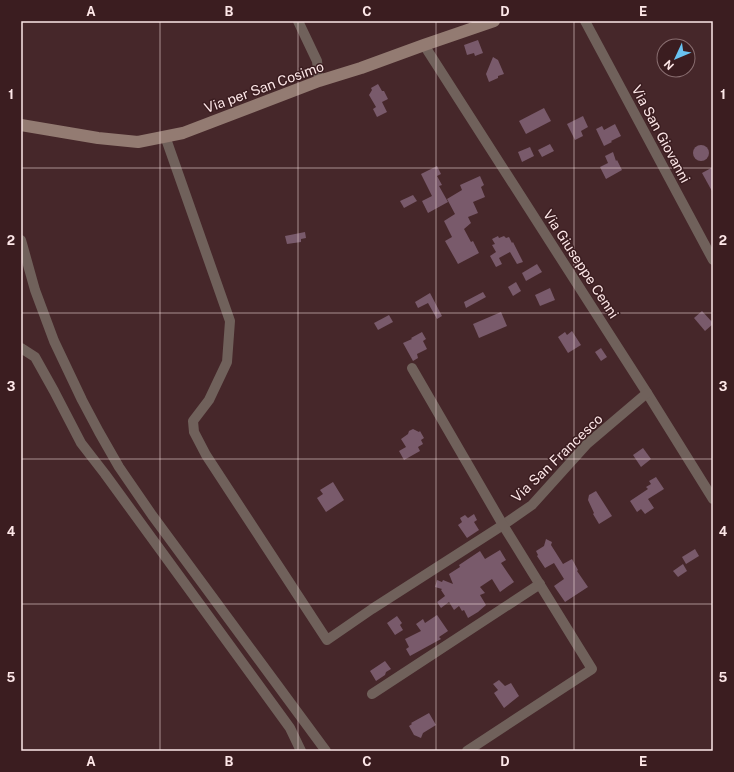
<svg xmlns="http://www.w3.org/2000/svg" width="734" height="772" viewBox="0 0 734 772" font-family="'Public Sans',sans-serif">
<rect width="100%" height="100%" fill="#46272a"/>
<!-- building -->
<g fill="#795a6b">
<path d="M 478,40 L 483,53 L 475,56 L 474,53 L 467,55 L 464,45 Z"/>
<path d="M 493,57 L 498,60 L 504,74 L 498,76 L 498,78 L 489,82 L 486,74 Z"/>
<path d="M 378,84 L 382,91 L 384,91 L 388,99 L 382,102 L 387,112 L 377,117 L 373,109 L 376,107 L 369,95 L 372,90 L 371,88 Z"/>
<path d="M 544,108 L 551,121 L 526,134 L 519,121 Z"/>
<path d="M 583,116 L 588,127 L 581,131 L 583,136 L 575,140 L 567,124 Z"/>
<path d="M 615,124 L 621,136 L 611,141 L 612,142 L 604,146 L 596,129 L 602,126 L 604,130 Z"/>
<path d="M 550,144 L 554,151 L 542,157 L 538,150 Z"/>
<circle cx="701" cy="153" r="8"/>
<path d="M 530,147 L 534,156 L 522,162 L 518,152 Z"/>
<path d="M 613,152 L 616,161 L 617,160 L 622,170 L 606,179 L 600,167 L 608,163 L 605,156 Z"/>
<path d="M 437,166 L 441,174 L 437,176 L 442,185 L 439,186 L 448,202 L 428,213 L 422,201 L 432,196 L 421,174 Z"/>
<path d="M 713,167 L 713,193 L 702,173 Z"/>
<path d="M 480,176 L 484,185 L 481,187 L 485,197 L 473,202 L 478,213 L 468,217 L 471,223 L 464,229 L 471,242 L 473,241 L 479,253 L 458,264 L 445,241 L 452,237 L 444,221 L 455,214 L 447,199 L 462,190 L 460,185 Z"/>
<path d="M 413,195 L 417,201 L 404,208 L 400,201 Z"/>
<path d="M 305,232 L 306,238 L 301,239 L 301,242 L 287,244 L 285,236 Z"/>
<path d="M 498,236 L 499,238 L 504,236 L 506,238 L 509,237 L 512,243 L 513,242 L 523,262 L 517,264 L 510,252 L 499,258 L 502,264 L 496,267 L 490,256 L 496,252 L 492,245 L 495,244 L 492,239 Z"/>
<path d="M 537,264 L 542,272 L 526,281 L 522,273 Z"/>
<path d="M 516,282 L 521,291 L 513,296 L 508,287 Z"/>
<path d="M 550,288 L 555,300 L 540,306 L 535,295 Z"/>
<path d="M 483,292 L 486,297 L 466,308 L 464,302 Z"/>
<path d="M 430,293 L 442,316 L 437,319 L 428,303 L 418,308 L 415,302 Z"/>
<path d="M 702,311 L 713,323 L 713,324 L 705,331 L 694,318 Z"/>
<path d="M 501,312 L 507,326 L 479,338 L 473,324 Z"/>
<path d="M 389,315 L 393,322 L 378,330 L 374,323 Z"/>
<path d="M 572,331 L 581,345 L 568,353 L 558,337 L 565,332 L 567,335 Z"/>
<path d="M 422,332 L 426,339 L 423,341 L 427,349 L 417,354 L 418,358 L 413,361 L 403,343 L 412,339 L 411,338 Z"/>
<path d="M 601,348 L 607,357 L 601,361 L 595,352 Z"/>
<path d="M 413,429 L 419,432 L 420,431 L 424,438 L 421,440 L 423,444 L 418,447 L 420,451 L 404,460 L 399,451 L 406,447 L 401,439 L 408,434 L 409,431 Z"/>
<path d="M 643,448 L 651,459 L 641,467 L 633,455 Z"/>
<path d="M 656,477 L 664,489 L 648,499 L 654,508 L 645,514 L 641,509 L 637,512 L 630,501 L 648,489 L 646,487 L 651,484 L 649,481 Z"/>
<path d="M 333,482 L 344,500 L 326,512 L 317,498 L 323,494 L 320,490 Z"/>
<path d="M 596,491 L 612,516 L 599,524 L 593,514 L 594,513 L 588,500 L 589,495 Z"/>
<path d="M 474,514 L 477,520 L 474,522 L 479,530 L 467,538 L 458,525 L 462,522 L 460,518 L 465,515 L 468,518 Z"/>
<path d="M 546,539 L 552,542 L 551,545 L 563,564 L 572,559 L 578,570 L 577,571 L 588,587 L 565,602 L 554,586 L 564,579 L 554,563 L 545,568 L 537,556 L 538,555 L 536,551 L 544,546 Z"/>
<path d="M 695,549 L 699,556 L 686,564 L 682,557 Z"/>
<path d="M 500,550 L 506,560 L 501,563 L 514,582 L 500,592 L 492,579 L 480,587 L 485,593 L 480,595 L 486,605 L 478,612 L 468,618 L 464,610 L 462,611 L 459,606 L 454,610 L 449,602 L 441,608 L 437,602 L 445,596 L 441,590 L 442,589 L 435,587 L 437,580 L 442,582 L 443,580 L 453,584 L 449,574 L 460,567 L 459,565 L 480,551 L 485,559 Z"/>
<path d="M 683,564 L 687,571 L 678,577 L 673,571 Z"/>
<path d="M 437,615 L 448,631 L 439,637 L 441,639 L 410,656 L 406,649 L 409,647 L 405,639 L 421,631 L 416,624 L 423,619 L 425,623 Z"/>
<path d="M 397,616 L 402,623 L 400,625 L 403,630 L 395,635 L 387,623 Z"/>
<path d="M 385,661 L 391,669 L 386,672 L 385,675 L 376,681 L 370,671 Z"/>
<path d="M 499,680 L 505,686 L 511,683 L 519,696 L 504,708 L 494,693 L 498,690 L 493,684 Z"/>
<path d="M 429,713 L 436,725 L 423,733 L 421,738 L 414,735 L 409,726 L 412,724 L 411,723 Z"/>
</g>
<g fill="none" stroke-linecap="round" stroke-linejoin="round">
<!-- street -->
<g stroke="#70615b" stroke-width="10">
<path d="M 298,21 L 317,61 L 319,81"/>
<path d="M 585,21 L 713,260"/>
<path d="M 424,45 L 647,393 L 713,499"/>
<path d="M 165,136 L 230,321 L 227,362 L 209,400 L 193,421 L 194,432 L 206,455 L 327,640 L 372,609 L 503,525 L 532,505 L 587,444 L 647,393"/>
<path d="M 21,240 L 35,290 L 54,341 L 82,400 L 99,432 L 119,467 L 152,515 L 326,751"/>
<path d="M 21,348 L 35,357 L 54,391 L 81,443 L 105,474 L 290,728 L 301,751"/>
<path d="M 412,368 L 503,525 L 592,669 L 467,751"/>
<path d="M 372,694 L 540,584"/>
</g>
<!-- secondary -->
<path stroke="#937b72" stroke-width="12" d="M 21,125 L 98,138 L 138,142 L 183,133 L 319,81 L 361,68 L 424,45 L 494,21"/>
</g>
<!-- grid -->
<path fill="none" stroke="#fde7e8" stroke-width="1" stroke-opacity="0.55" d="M 160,21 L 160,751M 298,21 L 298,751M 436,21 L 436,751M 574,21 L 574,751M 21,168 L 713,168M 21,313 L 713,313M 21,459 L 713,459M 21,604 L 713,604"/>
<g text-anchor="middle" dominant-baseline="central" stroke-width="3" stroke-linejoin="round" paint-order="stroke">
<!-- street labels -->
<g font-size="14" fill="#fde7e8" stroke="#3b1d20">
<text transform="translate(264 87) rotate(-20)">Via per San Cosimo</text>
<text transform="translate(661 134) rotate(62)">Via San Giovanni</text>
<text transform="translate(581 264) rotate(57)">Via Giuseppe Cenni</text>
<text transform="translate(557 458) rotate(-44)">Via San Francesco</text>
</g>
</g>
<!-- border -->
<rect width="734" height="772" fill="none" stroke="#3b1d20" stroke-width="44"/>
<!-- north arrow -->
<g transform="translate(676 58) rotate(226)"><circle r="19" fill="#3b1d20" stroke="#896e70"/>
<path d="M0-3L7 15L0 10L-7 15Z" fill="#69c3f1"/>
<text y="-6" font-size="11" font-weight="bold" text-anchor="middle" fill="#fde7e8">N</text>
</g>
<rect x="22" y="22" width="690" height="728" fill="none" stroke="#fde7e8" stroke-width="1.5"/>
<g font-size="13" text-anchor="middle" font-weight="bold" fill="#fde7e8">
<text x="91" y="16">A</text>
<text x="229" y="16">B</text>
<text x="367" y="16">C</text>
<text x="505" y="16">D</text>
<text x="643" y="16">E</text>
<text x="11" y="99">1</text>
<text x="723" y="99">1</text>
<text x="11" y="245">2</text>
<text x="723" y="245">2</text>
<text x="11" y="391">3</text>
<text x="723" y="391">3</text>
<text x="11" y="536">4</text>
<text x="723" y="536">4</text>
<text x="11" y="682">5</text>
<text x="723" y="682">5</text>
<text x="91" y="766">A</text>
<text x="229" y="766">B</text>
<text x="367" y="766">C</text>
<text x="505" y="766">D</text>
<text x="643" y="766">E</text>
</g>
</svg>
